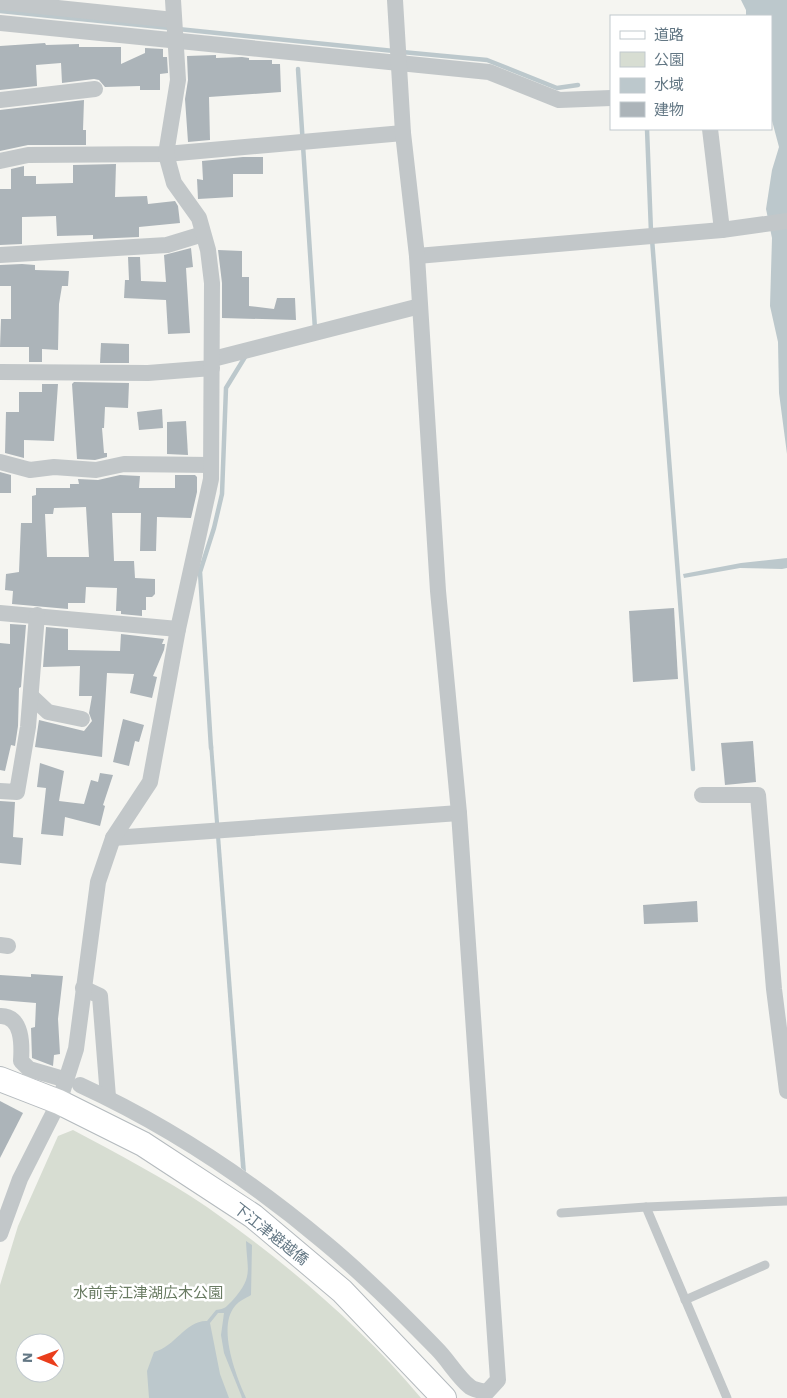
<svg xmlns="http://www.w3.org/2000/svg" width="787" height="1398" viewBox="0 0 787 1398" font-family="'Work Sans','Noto Sans JP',sans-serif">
<rect width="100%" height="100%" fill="#f5f5f1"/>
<!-- green -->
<path fill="#d7ddd2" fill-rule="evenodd" d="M 73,1130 C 118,1154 164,1178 207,1207 C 285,1262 360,1325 421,1398 L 0,1398 L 0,1285 L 18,1226 L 58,1136 ZM 25,1343 L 55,1343 L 55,1373 L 25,1373 Z"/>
<!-- water -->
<g fill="#bcc8cc">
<path d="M 741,0 L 787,0 L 787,454 L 779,393 L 778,342 L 770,306 L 772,238 L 766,209 L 772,170 L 779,147 L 771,117 L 771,16 L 746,16 L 746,10 Z"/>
<path d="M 787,558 L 787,568 L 782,569 L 740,568 L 684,578 L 683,574 L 741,563 Z"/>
<path d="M 209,744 L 213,744 L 246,1172 L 241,1168 Z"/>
<path d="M 246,1241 L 252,1245 L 251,1295 C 246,1298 239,1301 235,1306 C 217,1327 236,1376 246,1398 L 242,1398 L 241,1395 L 224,1353 L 221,1335 L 224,1313 L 218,1313 L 210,1323 L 220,1374 L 229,1398 L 149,1398 L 147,1371 L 154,1352 C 175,1347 186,1320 207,1321 L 216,1310 C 225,1309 226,1307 232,1301 C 254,1277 247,1270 246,1241 Z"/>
</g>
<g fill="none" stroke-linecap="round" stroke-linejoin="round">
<!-- stream -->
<g stroke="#bcc8cc" stroke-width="4.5">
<path d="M 0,11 L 170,28"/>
<path d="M 178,29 L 394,51"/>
<path d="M 402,52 L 487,60 L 557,88 L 578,85"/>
<path d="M 298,69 L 315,329"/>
<path d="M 647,129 L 651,232"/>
<path d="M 652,239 L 693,769"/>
<path d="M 211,748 L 200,572 L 214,528 L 222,494 L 226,388 L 245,357"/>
</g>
</g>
<!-- building -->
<g fill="#acb4b9" fill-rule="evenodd">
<path d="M 45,43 L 46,45 L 79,44 L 79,47 L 121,47 L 121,64 L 145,53 L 145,48 L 163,49 L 163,57 L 167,57 L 168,73 L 160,74 L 160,90 L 140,90 L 140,86 L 105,87 L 99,80 L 94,79 L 62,83 L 61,63 L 36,65 L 37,86 L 0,90 L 0,46 Z"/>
<path d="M 216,55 L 216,58 L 242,57 L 249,58 L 249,60 L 272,60 L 272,64 L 280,64 L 281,92 L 209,97 L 210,140 L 188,142 L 185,99 L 188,80 L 187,56 Z"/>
<path d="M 84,100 L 83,130 L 86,130 L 86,145 L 28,145 L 0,151 L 0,110 Z"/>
<path d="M 243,157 L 263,157 L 263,174 L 233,174 L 233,197 L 198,199 L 197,179 L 203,180 L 202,161 Z"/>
<path d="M 116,164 L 115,197 L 147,196 L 148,204 L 175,201 L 178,206 L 180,223 L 139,227 L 139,237 L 93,239 L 93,235 L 57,236 L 56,216 L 22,217 L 22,244 L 0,245 L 0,189 L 11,189 L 11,169 L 24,166 L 24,176 L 36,176 L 36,184 L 73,183 L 73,165 Z"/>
<path d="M 191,248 L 193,267 L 186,268 L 190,333 L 168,334 L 166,300 L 124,298 L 125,280 L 129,280 L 128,257 L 140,257 L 141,281 L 166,282 L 164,255 Z"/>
<path d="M 218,250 L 242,251 L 242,277 L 249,277 L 249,306 L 274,309 L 277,298 L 295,298 L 296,320 L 222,318 L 222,283 Z"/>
<path d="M 22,264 L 35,265 L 35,270 L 69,271 L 68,286 L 62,286 L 59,304 L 58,350 L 42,349 L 42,362 L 29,362 L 29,347 L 0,347 L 1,319 L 11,319 L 11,286 L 0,286 L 0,265 Z"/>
<path d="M 101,343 L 129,344 L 129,363 L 100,363 Z"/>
<path d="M 74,382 L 129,383 L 128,408 L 105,407 L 104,428 L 102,428 L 104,453 L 107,453 L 107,457 L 95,460 L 77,459 L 72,384 Z"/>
<path d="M 42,384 L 58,384 L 54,441 L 24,440 L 24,458 L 5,453 L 6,412 L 19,412 L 19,392 L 42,392 Z"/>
<path d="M 162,409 L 163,428 L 139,430 L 137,412 Z"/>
<path d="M 186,421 L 188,455 L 167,454 L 167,422 Z"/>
<path d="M 0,472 L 11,475 L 11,493 L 0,493 Z"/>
<path d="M 120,475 L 140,476 L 139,488 L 175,488 L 175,475 L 195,475 L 197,477 L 197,492 L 191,518 L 157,517 L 156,551 L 140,551 L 141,513 L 112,513 L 114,561 L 134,561 L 135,578 L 155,579 L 155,594 L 152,597 L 146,597 L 146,610 L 142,610 L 142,616 L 121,614 L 121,611 L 116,611 L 117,588 L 86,587 L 85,603 L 68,603 L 68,609 L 12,604 L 13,591 L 5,590 L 6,574 L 19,572 L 21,523 L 32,523 L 32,496 L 36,495 L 36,488 L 70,488 L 70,484 L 79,484 L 78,479 L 98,480 ZM 86,507 L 89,557 L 47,557 L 45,514 L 53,514 L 54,508 Z"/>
<path d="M 674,608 L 678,679 L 633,682 L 629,611 Z"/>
<path d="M 10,624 L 26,625 L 21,687 L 19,688 L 18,726 L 15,746 L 11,745 L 5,771 L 0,770 L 0,643 L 10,644 Z"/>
<path d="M 46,627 L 68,629 L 68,650 L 120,651 L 121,634 L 164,639 L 162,644 L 165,644 L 164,650 L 153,676 L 157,677 L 152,698 L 130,693 L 134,674 L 107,673 L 102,757 L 35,747 L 39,720 L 84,731 L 92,721 L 89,713 L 92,696 L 79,696 L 80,666 L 43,667 Z"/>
<path d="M 123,719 L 144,725 L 139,742 L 135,741 L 129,766 L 113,762 Z"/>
<path d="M 753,741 L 756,782 L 725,785 L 721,743 Z"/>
<path d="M 40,763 L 64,771 L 59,801 L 84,804 L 91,780 L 98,782 L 100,773 L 113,775 L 103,805 L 105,806 L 100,826 L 65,817 L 63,836 L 41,834 L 46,788 L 37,787 Z"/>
<path d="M 0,801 L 15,802 L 13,837 L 23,838 L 21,865 L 0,863 Z"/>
<path d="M 697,901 L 698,922 L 644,924 L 643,905 Z"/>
<path d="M 31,974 L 63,976 L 58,1019 L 60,1054 L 54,1055 L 53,1066 L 32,1058 L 31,1028 L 35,1027 L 36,1003 L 0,1000 L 0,975 L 31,977 Z"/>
<path d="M 0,1101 L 23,1113 L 0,1158 Z"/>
</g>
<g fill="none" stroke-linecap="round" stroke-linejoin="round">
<!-- secondary casing -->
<g stroke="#b4babe" stroke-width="26">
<path id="secondary" d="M 0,1079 L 59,1102 L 143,1144 L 253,1216 L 342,1291 L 444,1398"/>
</g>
<!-- lane -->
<g stroke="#c2c7c9" stroke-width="9">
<path d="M 646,1207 L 787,1201"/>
<path d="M 561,1213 L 646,1207 L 727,1398"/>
<path d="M 685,1300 L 765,1265"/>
</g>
<!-- street -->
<g stroke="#c2c7c9" stroke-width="16">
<path d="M 0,2 L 174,20"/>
<path d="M 0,23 L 489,72 L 559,100 L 611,98"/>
<path d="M 0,100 L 95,89"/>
<path d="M 710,129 L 722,230"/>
<path d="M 0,161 L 28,155 L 166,154 L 403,133"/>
<path d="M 0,255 L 167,245 L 203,234"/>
<path d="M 417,256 L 722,230 L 787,221"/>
<path d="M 213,359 L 420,306"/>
<path d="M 0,372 L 148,373 L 212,368"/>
<path d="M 0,462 L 30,470 L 54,467 L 96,470 L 124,464 L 211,465"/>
<path d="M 0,613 L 178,629"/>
<path d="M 31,696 L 48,712 L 82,719"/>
<path d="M 0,791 L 17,792 L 28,727 L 37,615"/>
<path d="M 702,795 L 758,795 L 774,989 L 787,1091"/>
<path d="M 113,838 L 459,813"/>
<path d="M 0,945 L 8,946"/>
<path d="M 83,988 L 100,996 L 108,1097"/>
<path d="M 0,1016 C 23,1015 22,1046 21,1061 L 29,1069 L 60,1078"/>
<path d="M 80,1085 C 169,1126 249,1179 324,1242 C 364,1275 401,1312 437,1349 C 448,1360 457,1376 469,1386 C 473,1390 481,1391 487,1392 L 498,1380 L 459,813 L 438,591 L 417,256 L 403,133 L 395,0"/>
<path d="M 0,1234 L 20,1179 L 59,1102 L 76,1049 L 98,882 L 113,838 L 150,782 L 178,629 L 211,479 L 212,283 L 208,250 L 199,218 L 174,183 L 166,154 L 178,80 L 173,0"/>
</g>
<!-- secondary -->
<use href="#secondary" stroke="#fff" stroke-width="24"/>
</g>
<g text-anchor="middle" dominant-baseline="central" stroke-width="5" stroke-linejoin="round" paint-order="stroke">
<!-- street labels -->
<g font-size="15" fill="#637784" stroke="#fff">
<text transform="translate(271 1234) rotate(38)">下江津避越僑</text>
</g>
<!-- park labels -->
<g font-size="15" fill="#697b62" stroke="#fff">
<text x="148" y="1293">水前寺江津湖広木公園</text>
</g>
</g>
<!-- legend -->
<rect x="610" y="15" width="162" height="115" fill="#ffffff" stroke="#c1c9ce"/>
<rect x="620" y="31" width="25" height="8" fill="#ffffff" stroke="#c1c9ce"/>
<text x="654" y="40" font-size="15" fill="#637784">道路</text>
<rect x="620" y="52" width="25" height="15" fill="#d7ddd2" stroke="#c1c9ce"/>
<text x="654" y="65" font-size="15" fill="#637784">公園</text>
<rect x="620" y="78" width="25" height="15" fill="#bcc8cc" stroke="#c1c9ce"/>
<text x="654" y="90" font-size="15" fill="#637784">水域</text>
<rect x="620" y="102" width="25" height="15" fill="#acb4b9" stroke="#c1c9ce"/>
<text x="654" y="115" font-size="15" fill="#637784">建物</text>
<!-- north arrow -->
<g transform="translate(40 1358) rotate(271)"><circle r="24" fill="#ffffff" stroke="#c1c9ce"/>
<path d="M0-4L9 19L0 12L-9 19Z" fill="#ea3e1c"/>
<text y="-8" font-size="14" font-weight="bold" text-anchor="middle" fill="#637784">N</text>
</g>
</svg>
